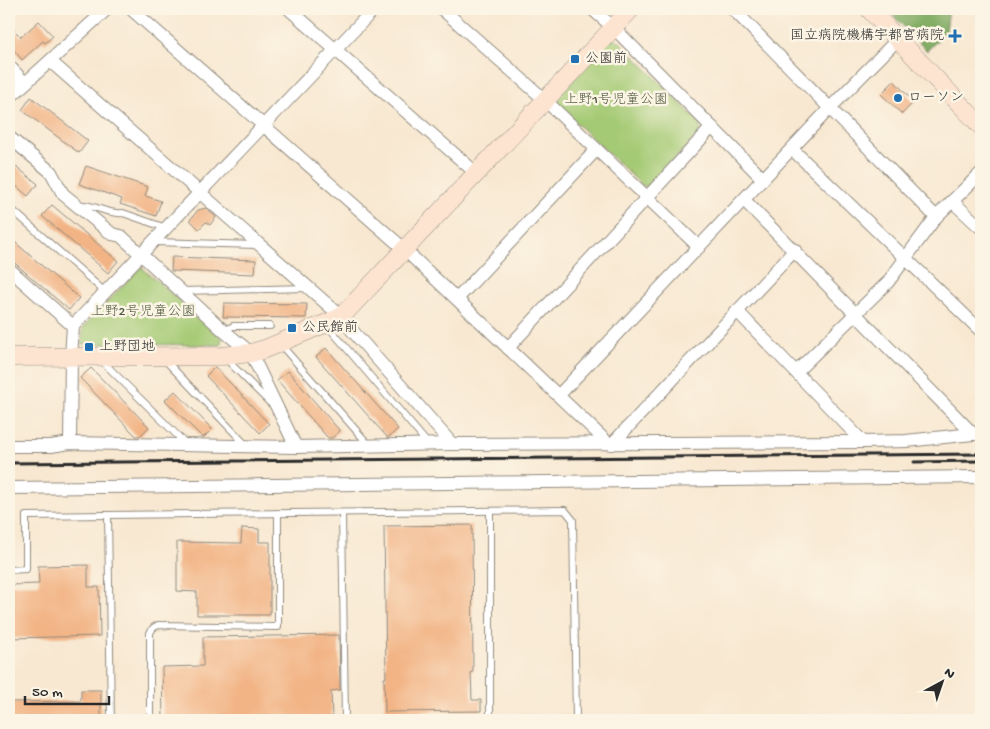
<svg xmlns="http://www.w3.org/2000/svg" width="990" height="729" viewBox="0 0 990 729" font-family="'Gochi Hand','Klee One',sans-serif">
<rect width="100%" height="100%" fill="#fcf5e5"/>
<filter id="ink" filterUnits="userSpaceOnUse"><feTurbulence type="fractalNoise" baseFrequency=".02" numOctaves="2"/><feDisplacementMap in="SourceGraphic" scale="10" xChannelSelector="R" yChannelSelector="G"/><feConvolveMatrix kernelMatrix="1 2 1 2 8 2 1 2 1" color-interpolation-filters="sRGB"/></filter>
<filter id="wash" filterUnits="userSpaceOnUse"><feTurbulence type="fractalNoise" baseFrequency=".0096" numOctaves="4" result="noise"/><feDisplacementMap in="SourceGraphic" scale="20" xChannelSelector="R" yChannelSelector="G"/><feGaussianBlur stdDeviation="1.12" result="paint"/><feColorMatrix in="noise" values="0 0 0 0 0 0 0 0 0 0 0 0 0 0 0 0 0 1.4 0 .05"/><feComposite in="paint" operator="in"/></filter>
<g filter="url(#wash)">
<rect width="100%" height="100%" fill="#f8e8d1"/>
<!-- green -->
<g fill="#a5ca74" stroke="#687a50">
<path d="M 611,39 L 619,41 L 700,123 L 700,132 L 650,186 L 643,186 L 558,106 L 558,97 Z"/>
<path d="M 141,267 L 222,338 L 221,345 L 82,344 L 83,327 Z"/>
</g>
<!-- forest -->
<path fill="#84ae66" stroke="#586c48" d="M 887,9 L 949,9 L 946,31 L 927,51 Z"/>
<g id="blocks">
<!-- building -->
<g fill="#f2b485">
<path d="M 39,21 L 53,36 L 45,43 L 43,41 L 22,60 L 9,44 L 9,25 L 21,37 Z"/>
<path d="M 894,81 L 914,102 L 902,114 L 881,94 Z"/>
<path d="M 31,97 L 88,141 L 79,153 L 22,110 Z"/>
<path d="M 9,161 L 38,184 L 28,196 L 9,180 Z"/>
<path d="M 86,166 L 148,187 L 145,196 L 161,201 L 156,216 L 120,204 L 122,199 L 79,184 Z"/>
<path d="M 52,205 L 118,261 L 108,273 L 42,216 Z"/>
<path d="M 206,208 L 216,217 L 210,225 L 206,222 L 199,229 L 190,220 L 198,210 Z"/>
<path d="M 9,237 L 79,298 L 69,310 L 9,258 Z"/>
<path d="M 172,257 L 256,260 L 255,274 L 171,271 Z"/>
<path d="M 224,303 L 307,304 L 306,318 L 223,317 Z"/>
<path d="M 326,348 L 398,429 L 389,437 L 387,437 L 316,357 Z"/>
<path d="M 215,367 L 269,424 L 260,433 L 206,376 Z"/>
<path d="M 91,368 L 149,427 L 140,436 L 136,436 L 80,378 Z"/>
<path d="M 288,371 L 340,431 L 332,438 L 328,438 L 277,380 Z"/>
<path d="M 175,391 L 212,429 L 204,437 L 202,437 L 165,400 Z"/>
<path d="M 472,525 L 473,672 L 471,672 L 472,700 L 481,700 L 481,711 L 385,712 L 384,678 L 386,678 L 384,526 Z"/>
<path d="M 242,528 L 259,529 L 259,542 L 270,542 L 270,615 L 197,615 L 197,592 L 177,591 L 177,542 L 241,543 Z"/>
<path d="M 88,565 L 88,587 L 99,587 L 100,636 L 9,638 L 9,585 L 39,584 L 38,566 Z"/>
<path d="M 339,635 L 340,690 L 331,691 L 332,720 L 163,720 L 162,667 L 203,666 L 203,637 Z"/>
<path d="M 81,690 L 101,690 L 101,720 L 9,720 L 9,702 L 81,701 Z"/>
</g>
</g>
</g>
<g filter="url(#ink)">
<use href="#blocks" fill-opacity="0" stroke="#928a7e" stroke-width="1"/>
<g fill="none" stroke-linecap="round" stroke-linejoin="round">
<!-- lane casing -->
<g stroke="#928a7e" stroke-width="8">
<g id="lane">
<path d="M 77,205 C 93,203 107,215 123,213 L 166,228"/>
<path d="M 9,207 L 105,292"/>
<path d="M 154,242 L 256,245"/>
<path d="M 182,291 L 307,288"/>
<path d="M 326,324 L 428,444"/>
<path d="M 224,331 L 233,326 L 270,326"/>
<path d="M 280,344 L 369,445"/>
<path d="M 225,358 L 271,404"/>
<path d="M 164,359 L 247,446"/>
<path d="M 101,360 L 186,444"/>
<path d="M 490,511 L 490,720"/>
<path d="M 342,513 L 345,720"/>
<path d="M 9,570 L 26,569 L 26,516 L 108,515"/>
<path d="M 111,720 L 108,515 L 565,510 L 573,520 L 576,720"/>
<path d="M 150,720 L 150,633 L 153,628 L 158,625 L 278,627 L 278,513"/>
</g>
</g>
<!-- street casing -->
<g stroke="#928a7e" stroke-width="14">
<g id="street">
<path d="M 131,9 L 404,249 L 608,443 L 612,444"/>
<path d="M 289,9 L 476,173"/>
<path d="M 442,9 L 545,100 L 699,247"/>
<path d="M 592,9 L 614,28 L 763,179"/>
<path d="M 733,9 L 936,217"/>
<path d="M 50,61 L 335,311 L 452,444"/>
<path d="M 9,66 L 25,83"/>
<path d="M 9,98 L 107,9"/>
<path d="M 9,137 L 51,172 L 63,194 L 112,234 L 121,236 L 224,331 L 251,353 L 296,447"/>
<path d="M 792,149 L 981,331"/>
<path d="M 744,200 L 973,434"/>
<path d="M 952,201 L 981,228"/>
<path d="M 9,269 L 73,326"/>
<path d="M 457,299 L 596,150"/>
<path d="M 737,311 L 863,442"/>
<path d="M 508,348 L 712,127"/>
<path d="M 796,372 L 888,282 L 936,217 L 981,173"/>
<path d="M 559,395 L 830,108 L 898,39"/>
<path d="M 70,443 L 71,357 L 73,326 L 374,9"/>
<path d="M 612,444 L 795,250"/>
<path d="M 9,446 L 51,446 L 70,443 L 296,447 L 452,444 L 863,442 L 906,441 L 973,434 L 981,434"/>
<path d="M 9,488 L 981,477"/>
</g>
</g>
<!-- secondary casing -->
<g stroke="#928a7e" stroke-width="19">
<g id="secondary">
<path d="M 869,9 L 981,126"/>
<path d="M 9,357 L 222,356 L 251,353 L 265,349 L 341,317 L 631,9"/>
</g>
</g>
<!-- lane -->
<use href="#lane" stroke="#fff" stroke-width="6"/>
<!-- street -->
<use href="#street" stroke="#fff" stroke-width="12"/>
<!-- secondary -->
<use href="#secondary" stroke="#fde4d1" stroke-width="18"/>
<!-- rail -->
<g stroke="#2b2b2b" stroke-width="3">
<path d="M 914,462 L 981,461"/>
<path d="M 9,463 L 981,454"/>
</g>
</g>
</g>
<!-- markers -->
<g fill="#1f6fb2" stroke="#fcf5e5" stroke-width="2">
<path d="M952.5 28.5h5v5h5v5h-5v5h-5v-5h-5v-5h5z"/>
<rect x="570" y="54" width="10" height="10" rx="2.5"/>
<circle cx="898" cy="98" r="5"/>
<rect x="287" y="323" width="10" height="10" rx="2.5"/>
<rect x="84" y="342" width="10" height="10" rx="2.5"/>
</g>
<g text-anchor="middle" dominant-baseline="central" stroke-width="5" stroke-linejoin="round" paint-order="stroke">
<!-- poi labels -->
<g font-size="14" fill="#2b2b2b" stroke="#fcf5e5" text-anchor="start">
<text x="944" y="36" text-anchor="end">国立病院機構宇都宮病院</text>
<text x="585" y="59">公園前</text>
<text x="908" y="98">ローソン</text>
<text x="302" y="328">公民館前</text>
<text x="99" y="347">上野団地</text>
</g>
<!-- park labels -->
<g font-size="14" fill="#505b41" stroke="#fcf5e5">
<text x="616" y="100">上野1号児童公園</text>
<text x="143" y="312">上野2号児童公園</text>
</g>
</g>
<!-- margin -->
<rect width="990" height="729" fill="none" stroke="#fcf5e5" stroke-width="30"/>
<!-- north arrow -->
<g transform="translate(942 682) rotate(40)" stroke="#fcf5e5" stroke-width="4" paint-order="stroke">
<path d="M0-4L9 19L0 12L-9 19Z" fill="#2b2b2b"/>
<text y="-8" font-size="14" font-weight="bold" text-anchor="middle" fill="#2b2b2b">N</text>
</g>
<!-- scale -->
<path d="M25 696v8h84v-8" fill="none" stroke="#2b2b2b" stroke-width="2.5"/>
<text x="32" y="696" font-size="15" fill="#2b2b2b" stroke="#fcf5e5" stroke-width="4" paint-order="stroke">50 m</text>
</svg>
